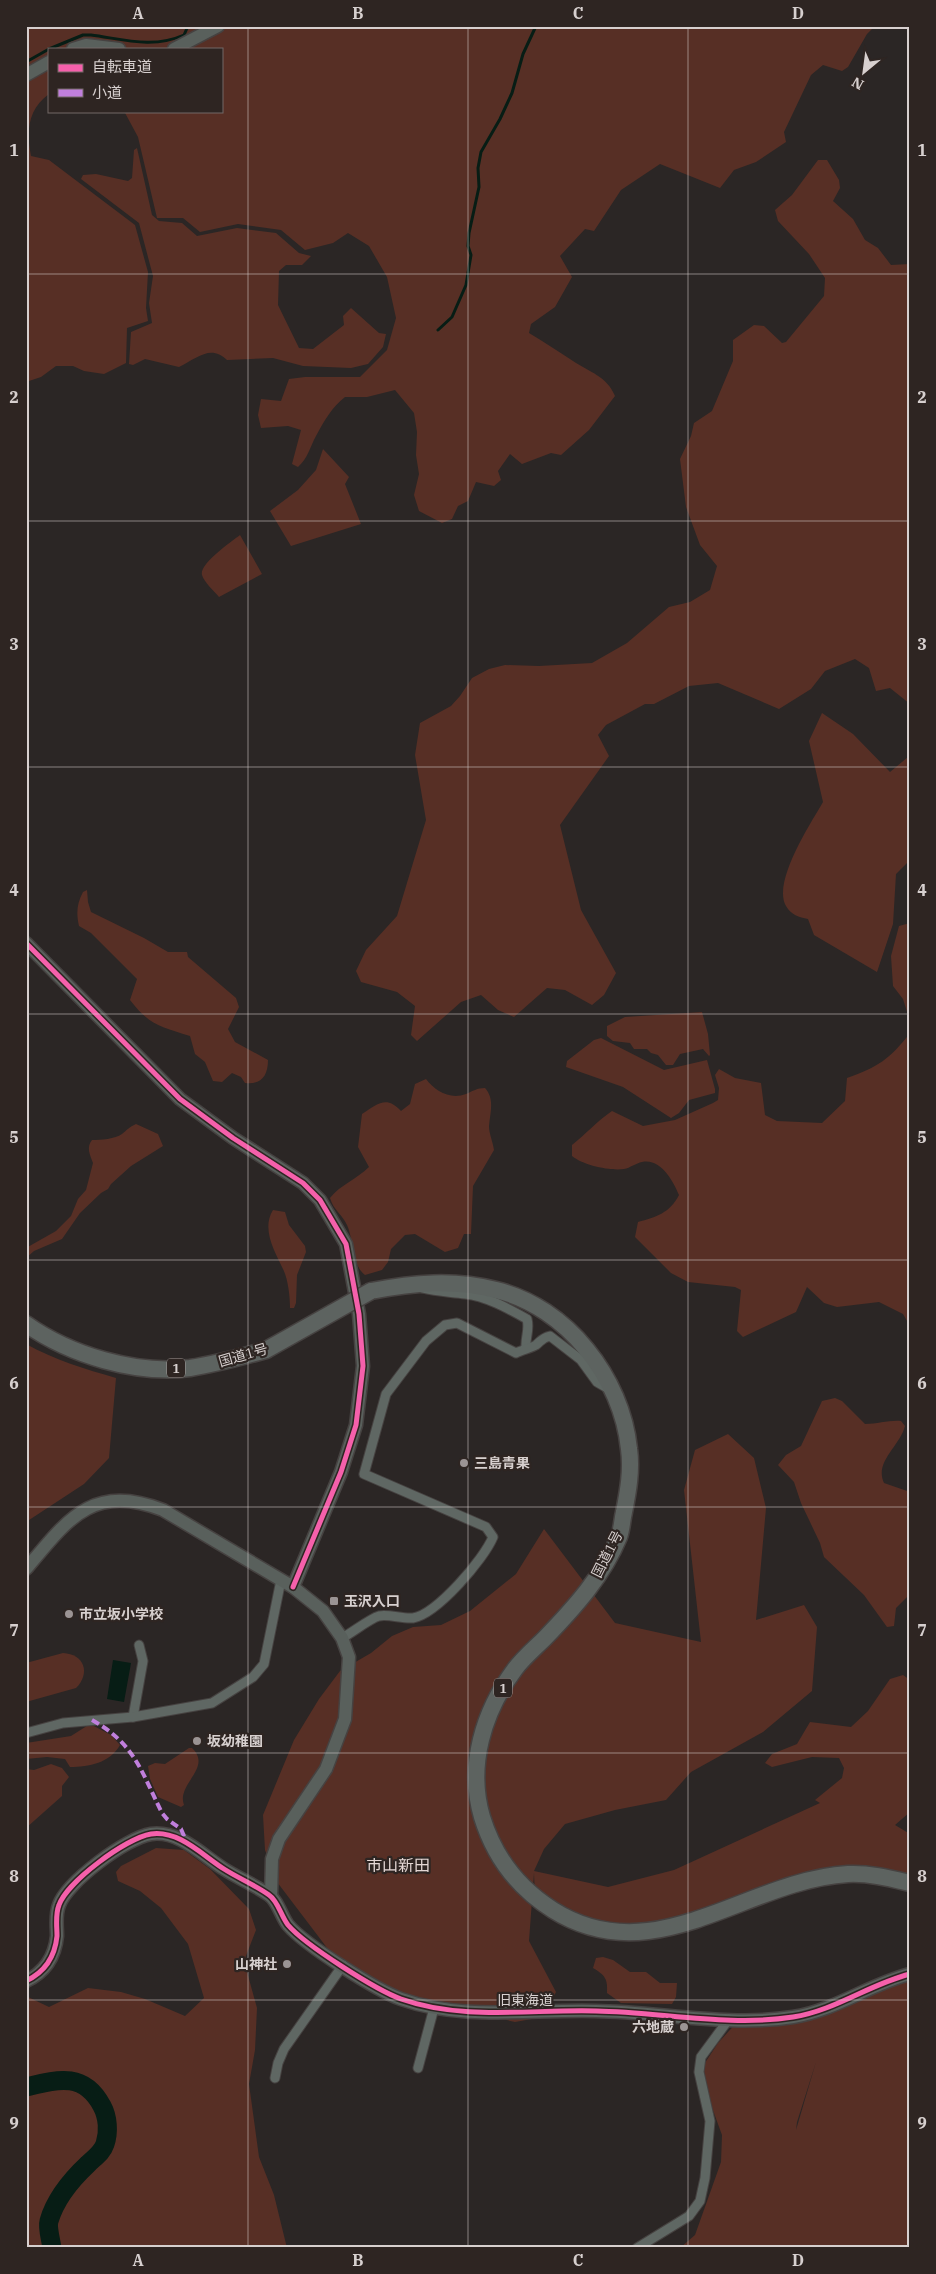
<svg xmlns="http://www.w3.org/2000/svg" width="936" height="2274" viewBox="0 0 936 2274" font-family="'IBM Plex Serif','Noto Sans JP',serif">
<rect width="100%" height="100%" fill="#2b2625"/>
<!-- green -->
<g fill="#572f25" fill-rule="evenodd">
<path d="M 26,26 L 875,26 L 867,34 L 848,67 L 842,71 L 823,65 L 811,75 L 784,132 L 786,142 L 756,162 L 734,170 L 720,188 L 660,164 L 621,190 L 594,231 L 585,229 L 560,256 L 572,277 L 555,307 L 531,324 L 529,333 C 544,342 558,351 573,361 C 589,372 607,376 615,396 L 589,430 L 561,455 L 551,453 L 522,464 L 510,454 L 498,471 L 501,480 L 494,486 L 476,482 L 468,501 L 458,506 L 452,519 L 442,523 L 419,511 L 414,495 L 419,474 L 416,455 L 417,432 L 414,413 L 395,390 L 367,397 L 345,397 C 332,407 324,421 316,436 C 310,447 308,458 298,467 L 292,464 L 301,430 L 288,426 L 261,428 L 258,415 L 261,399 L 281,401 L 289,379 L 305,377 L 360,377 L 387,350 L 396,318 L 387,277 L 369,246 L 348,233 L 333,243 L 305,250 L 281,230 L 238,224 L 200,232 L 183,218 L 157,218 L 138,137 L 124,111 L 221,111 L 221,49 L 49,49 L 49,94 C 28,109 26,131 31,156 L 49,160 L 135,225 L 148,272 L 146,308 L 148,321 L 127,328 L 126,363 L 104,374 L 84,371 L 73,366 L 56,366 L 41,377 L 26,382 Z"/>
<path d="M 137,148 L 152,215 L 159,221 L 182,223 L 197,236 L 237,228 L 276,233 L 299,253 L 311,256 L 302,265 L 286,265 L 279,271 L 278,305 L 299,348 L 313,349 L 344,325 L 343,316 L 351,308 L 379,333 L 386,334 L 383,347 L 368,364 L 351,368 L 303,366 L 273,358 L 227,360 C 211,344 197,358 179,367 L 145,359 L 133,365 L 129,364 L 131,332 L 152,323 L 149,303 L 153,276 L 139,223 L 81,179 L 83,175 L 96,174 L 128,181 L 132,178 L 134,150 Z"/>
<path d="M 818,160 L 827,160 L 839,180 L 840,188 L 833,201 L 853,219 L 865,240 L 878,248 L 891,265 L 910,264 L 910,704 L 890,688 L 876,691 L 869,668 L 855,659 L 825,671 L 811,689 L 779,709 L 718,683 L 689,686 L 654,704 L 645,704 L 606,725 L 598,735 L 609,756 L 560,825 L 581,910 L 616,973 L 604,995 L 592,1005 L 565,990 L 547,988 L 514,1017 L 498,1010 L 481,995 L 461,1002 L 417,1041 L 411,1035 L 415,1006 L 397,992 L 361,982 L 356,971 L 366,950 L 397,916 L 426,820 L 415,755 L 420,723 L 451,706 L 460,696 L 472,678 L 489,669 L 505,665 L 539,666 L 592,663 L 627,643 L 669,607 L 690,602 L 710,590 L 717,566 L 700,545 L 686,507 L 680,459 L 691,436 L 694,423 L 712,411 L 733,361 L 733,340 L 754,325 L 764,326 L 782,343 L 786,342 L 824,296 L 825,278 L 809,254 L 778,221 L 775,210 L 792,195 Z"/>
<path d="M 323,449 L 349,477 L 345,484 L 361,524 L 291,546 L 270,511 L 298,490 L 316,470 Z"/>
<path d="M 240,535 L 262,574 L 219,597 C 214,591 204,582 202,575 C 199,564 231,542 240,535 Z"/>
<path d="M 822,713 L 853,734 L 890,772 L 908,757 L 910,758 L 910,860 L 896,874 L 893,924 L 877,972 L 814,935 L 808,919 C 799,917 791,915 786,906 C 772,882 811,823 823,802 L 809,741 Z"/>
<path d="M 87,890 L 88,902 L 91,912 L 144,938 L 168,952 L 187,952 L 188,957 L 236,998 L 239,1007 L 228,1029 L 235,1042 L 268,1060 C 268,1076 261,1085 245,1083 L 241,1077 L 232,1073 L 222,1082 L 213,1081 L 205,1062 L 195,1054 L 190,1036 C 161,1027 149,1025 130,1000 L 137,979 L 91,933 L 79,926 C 76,913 77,903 83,892 Z"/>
<path d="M 910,923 L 910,1021 L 903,999 L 893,986 L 891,956 L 899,926 Z"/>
<path d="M 702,1012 L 708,1034 L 710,1055 L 709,1056 L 703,1049 L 680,1054 L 673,1065 L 666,1065 L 658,1055 L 651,1053 L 647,1049 L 634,1049 L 630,1043 L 613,1041 L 607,1036 L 607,1026 L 625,1017 Z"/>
<path d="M 910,1033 L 910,1326 L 903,1314 L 879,1302 L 837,1307 L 824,1303 L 807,1287 L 796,1312 L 743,1337 L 737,1331 L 741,1290 L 735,1287 L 688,1282 L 671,1273 L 635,1237 L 638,1222 C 656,1217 670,1213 679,1195 C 673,1181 661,1158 642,1162 C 636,1163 630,1168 624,1169 C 609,1171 583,1165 572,1156 L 572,1145 C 586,1134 597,1121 612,1111 L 643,1126 L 675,1120 L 713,1103 L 718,1100 L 719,1088 L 715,1075 L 719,1069 L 735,1078 L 761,1083 L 765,1115 L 777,1121 L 822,1123 L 845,1101 L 847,1078 C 878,1067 890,1059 910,1033 Z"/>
<path d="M 601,1038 L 664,1070 L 707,1060 L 715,1089 L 715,1093 L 689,1100 L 679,1113 L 671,1118 L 623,1087 L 566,1067 L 567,1061 L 594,1040 Z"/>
<path d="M 426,1079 C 435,1091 450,1100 466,1094 C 473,1091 477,1088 485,1088 C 495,1099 490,1113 489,1126 C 489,1134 493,1142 494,1150 L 473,1186 L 471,1234 L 464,1234 L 458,1248 L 445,1252 L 415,1234 L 405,1235 L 391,1249 L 388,1262 L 382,1270 L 365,1275 C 351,1264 354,1240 347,1225 C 342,1214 334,1211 330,1198 C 340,1185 357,1179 369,1167 L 358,1147 L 362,1114 C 378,1104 386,1095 401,1111 L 410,1104 L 415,1084 Z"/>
<path d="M 136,1124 L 158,1134 L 163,1146 L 131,1166 L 111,1184 L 108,1189 L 101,1193 L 80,1213 L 62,1239 L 34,1251 L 26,1258 L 26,1248 L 56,1231 L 71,1216 L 78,1199 L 86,1190 L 93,1163 C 90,1155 86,1147 92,1140 C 101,1140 115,1139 122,1134 C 127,1130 129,1127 136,1124 Z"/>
<path d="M 273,1210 L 285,1212 L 289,1225 L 305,1246 L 306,1252 L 297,1275 L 296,1303 L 294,1308 L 290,1308 C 290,1296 288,1279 283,1269 C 275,1252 261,1229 273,1210 Z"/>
<path d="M 26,1344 C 55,1360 85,1369 116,1378 L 109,1458 L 84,1484 L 26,1522 Z"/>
<path d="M 835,1398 L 842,1401 L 865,1424 C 878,1424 889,1420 901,1421 L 905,1426 C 900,1446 874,1462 884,1483 L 910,1492 L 910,1594 L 896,1608 L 894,1626 L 887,1627 L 864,1595 L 824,1557 L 820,1543 L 801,1503 L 794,1482 L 778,1465 L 786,1455 L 801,1446 L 822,1401 Z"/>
<path d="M 728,1434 L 754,1458 L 766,1508 L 756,1620 L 804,1605 L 817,1627 L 812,1691 L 763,1732 L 691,1772 L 666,1800 L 615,1810 L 565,1824 L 544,1849 L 534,1871 L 608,1887 L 674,1870 L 820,1803 L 815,1800 L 842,1778 L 844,1768 L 839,1758 L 812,1757 L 772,1767 L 765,1763 L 772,1754 L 797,1744 L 810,1722 L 851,1727 L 868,1711 L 890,1679 L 903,1675 L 910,1680 L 910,1812 L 895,1825 L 910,1834 L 910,1882 L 854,1870 L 659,1930 L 591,1927 L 535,1897 L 534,1873 L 529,1941 L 556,1992 L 543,2017 L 515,2022 L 411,1998 L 337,1961 L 277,1882 L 265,1850 L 263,1815 L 294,1740 L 319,1699 L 340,1671 L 371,1653 L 392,1636 L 413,1627 L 441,1625 L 470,1611 L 516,1574 L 544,1529 L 615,1623 L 701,1642 L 684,1490 L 695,1450 Z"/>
<path d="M 63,1653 C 84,1654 91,1673 76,1688 L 26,1702 L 26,1663 Z"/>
<path d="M 90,1724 L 111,1735 L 120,1745 C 110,1763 89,1767 70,1767 L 65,1759 L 47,1757 L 26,1759 L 26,1743 L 71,1736 Z"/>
<path d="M 189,1748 L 192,1748 C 213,1768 176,1784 184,1805 L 181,1807 L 158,1797 L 150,1779 L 148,1766 L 155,1763 L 165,1764 Z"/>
<path d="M 51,1764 L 62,1768 L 69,1777 L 62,1786 L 62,1796 L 26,1828 L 26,1769 L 34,1770 Z"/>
<path d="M 156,1848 L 184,1850 L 210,1869 L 249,1909 L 256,1930 L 244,1961 L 257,2008 L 255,2050 L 249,2084 L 259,2157 L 274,2195 L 287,2248 L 26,2248 L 26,1996 L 49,2007 L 88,1988 L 121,1992 L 145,1999 L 185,2016 L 204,1998 L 188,1944 L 161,1908 L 140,1891 L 118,1881 L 116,1872 L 121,1866 Z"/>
<path d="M 603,1957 L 613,1960 L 630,1972 L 646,1972 L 660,1983 L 677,1983 L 676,1997 L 672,2004 L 621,2003 L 607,1993 C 608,1979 605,1975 593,1968 L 596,1958 Z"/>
<path d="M 910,1980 L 910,2248 L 680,2248 L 695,2235 L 721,2162 L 722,2135 L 699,2072 L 718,2043 L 739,2020 L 809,2013 ZM 816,2062 L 796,2130 L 797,2122 Z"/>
</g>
<!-- water -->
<path fill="#071d15" d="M 113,1660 L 131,1663 L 124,1702 L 107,1699 Z"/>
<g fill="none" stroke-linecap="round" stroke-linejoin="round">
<!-- stream -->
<g stroke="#071d15" stroke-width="3">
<path d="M 49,49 L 83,35 L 91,35 C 122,39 153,49 184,35 L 188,26"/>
<path d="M 26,62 L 49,49"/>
<path d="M 438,330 L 452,317 L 466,285 L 471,255 L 468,246 L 469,233 L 479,187 L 478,168 L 481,152 L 500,119 L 512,93 L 523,54 L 536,26"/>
</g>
<!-- river -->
<path stroke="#071d15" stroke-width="19" d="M 26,2087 C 59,2079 84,2072 102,2106 C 108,2117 109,2132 105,2144 C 102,2153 95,2157 88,2164 C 72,2179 55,2200 49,2221 C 47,2228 51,2240 52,2248"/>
<!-- street casing -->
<g stroke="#464241" stroke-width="11">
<g id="street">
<path d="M 422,1288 C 437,1292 451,1292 465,1294 C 486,1296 509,1309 527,1319 C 530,1330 525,1337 526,1348"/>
<path d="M 342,1638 C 352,1633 369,1619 379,1616 C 389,1614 402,1619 413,1618 C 437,1614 484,1559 493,1537 L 486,1527 L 364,1474 L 386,1394 L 426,1341 L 445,1325 L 457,1323 L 516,1353 C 522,1350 531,1348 536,1345 C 542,1340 542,1338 550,1336 L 581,1360 L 597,1382 L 609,1389"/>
<path d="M 133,1717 L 143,1661 L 139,1645"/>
<path d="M 26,1733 L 63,1723 L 133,1717 L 212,1703 L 253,1677 L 264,1664 L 281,1580"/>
<path d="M 418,2068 L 434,2008"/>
<path d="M 275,2078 L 278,2063 L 284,2049 L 343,1965"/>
<path d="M 637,2248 L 689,2216 L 700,2201 L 705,2178 L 710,2121 L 699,2072 L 701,2057 L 729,2019"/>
</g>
</g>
<!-- secondary casing -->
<g stroke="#464241" stroke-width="15">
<g id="secondary">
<path d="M 73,49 L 86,45 L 119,49"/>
<path d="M 174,49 L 218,26"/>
<path d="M 26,75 L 49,62"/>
<path d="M 26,943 L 180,1099 L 233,1138 L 303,1183 L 320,1200 L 346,1244 L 359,1314 L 363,1366 L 356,1425 L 341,1472 L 293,1587"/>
<path d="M 26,1569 C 68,1519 92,1483 163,1510 L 293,1587 L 323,1611 L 342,1638 L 349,1657 L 345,1719 L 326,1769 L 279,1839 L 272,1859 L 271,1896"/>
<path d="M 26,1981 C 45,1972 55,1956 57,1936 C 57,1926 55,1915 59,1905 C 67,1882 126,1838 151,1834 C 179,1830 202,1855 224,1869 C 238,1878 255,1885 269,1895 C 278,1901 281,1916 288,1925 C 305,1945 376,1990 401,1999 C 463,2021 532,2009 596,2011 C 661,2012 730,2027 793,2017 C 834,2011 870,1984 910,1974"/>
</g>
</g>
<!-- highway casing -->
<g stroke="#464241" stroke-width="19">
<g id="highway">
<path d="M 371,1291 C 413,1283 454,1279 496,1290 C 567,1307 622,1378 629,1449 C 632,1470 628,1492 624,1512 C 622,1520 622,1529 619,1537 C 603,1576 574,1608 545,1638 C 535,1648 523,1658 515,1669 C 483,1712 467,1766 482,1817 C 494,1856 518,1888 553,1910 C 655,1974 746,1880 848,1874 C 869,1873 889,1878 910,1883"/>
<path d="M 26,1324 C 70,1355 136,1375 190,1368 C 216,1364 241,1357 266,1350"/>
</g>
</g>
<!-- street -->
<use href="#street" stroke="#5f6763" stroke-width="9"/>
<!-- secondary -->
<use href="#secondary" stroke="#59605c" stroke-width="12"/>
<!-- highway -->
<use href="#highway" stroke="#5d6360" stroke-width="16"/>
<!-- highway-bridge casing -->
<g stroke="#464241" stroke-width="19" stroke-linecap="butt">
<path id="highway-bridge" d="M 266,1350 L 371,1291"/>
</g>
<!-- highway-bridge -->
<use href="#highway-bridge" stroke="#5d6360" stroke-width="16"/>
<!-- quiet -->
<path stroke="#c07fdc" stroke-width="4" stroke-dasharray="8 4" stroke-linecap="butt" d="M 92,1720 C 135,1744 141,1771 162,1813 L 167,1819 L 181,1829 L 187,1843"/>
<!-- cycleway casing -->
<g stroke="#2e2522" stroke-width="8">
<g id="cycleway">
<path d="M 26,943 L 180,1099 L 233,1138 L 303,1183 L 320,1200 L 346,1244 L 359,1314 L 363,1366 L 356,1425 L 341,1472 L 293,1587"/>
<path d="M 26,1981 C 45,1972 55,1956 57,1936 C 57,1926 55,1915 59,1905 C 67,1882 126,1838 151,1834 C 179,1830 202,1855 224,1869 C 238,1878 255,1885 269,1895 C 278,1901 281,1916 288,1925 C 305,1945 376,1990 401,1999 C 463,2021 532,2009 596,2011 C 661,2012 730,2027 793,2017 C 834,2011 870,1984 910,1974"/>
</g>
</g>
<!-- cycleway -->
<use href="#cycleway" stroke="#f560ab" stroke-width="5"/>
</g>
<!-- grid -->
<path fill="none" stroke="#d7d0cf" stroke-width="1" stroke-opacity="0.55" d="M 248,26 L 248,2248M 468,26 L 468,2248M 688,26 L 688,2248M 26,274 L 910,274M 26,521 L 910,521M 26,767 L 910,767M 26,1014 L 910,1014M 26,1260 L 910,1260M 26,1507 L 910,1507M 26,1753 L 910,1753M 26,2000 L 910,2000"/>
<!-- markers -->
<g fill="#9b9494" stroke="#2e2522" stroke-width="2">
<circle cx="464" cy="1463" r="5"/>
<rect x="329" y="1596" width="10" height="10" rx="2.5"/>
<circle cx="69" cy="1614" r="5"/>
<circle cx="197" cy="1741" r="5"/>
<circle cx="287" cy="1964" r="5"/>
<circle cx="684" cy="2027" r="5"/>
</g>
<g text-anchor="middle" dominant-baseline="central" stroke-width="4.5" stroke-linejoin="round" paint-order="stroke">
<!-- shield labels -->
<g fill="#2e2522" stroke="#a49d9b" stroke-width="1">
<rect x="167" y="1358.5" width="18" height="19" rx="4"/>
<rect x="494" y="1678.5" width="18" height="19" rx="4"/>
</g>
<g font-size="12" font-weight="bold" fill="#d7d0cf">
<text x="176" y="1368">1</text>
<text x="503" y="1688">1</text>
</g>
<!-- street labels -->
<g font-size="14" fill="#d7d0cf" stroke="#2e2522">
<text transform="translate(243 1355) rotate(-16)">国道1号</text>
<text transform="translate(607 1554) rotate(-63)">国道1号</text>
<text x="525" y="2000">旧東海道</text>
</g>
<!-- poi labels -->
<g font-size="14" font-weight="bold" fill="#d7d0cf" stroke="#2e2522" text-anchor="start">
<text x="474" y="1463">三島青果</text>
<text x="344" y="1601">玉沢入口</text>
<text x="79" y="1614">市立坂小学校</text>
<text x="207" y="1741">坂幼稚園</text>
<text x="277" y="1964" text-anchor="end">山神社</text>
<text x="674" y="2027" text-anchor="end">六地蔵</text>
</g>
<!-- quarter labels -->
<g font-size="16" fill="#e4d7d4" stroke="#2e2522">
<text x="398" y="1865">市山新田</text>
</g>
</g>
<!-- border -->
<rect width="936" height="2274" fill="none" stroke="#2e2522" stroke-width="55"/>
<!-- legend -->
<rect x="48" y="48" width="175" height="65" fill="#2e2522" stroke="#726967"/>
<rect x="58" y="64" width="25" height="8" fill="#f560ab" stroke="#726967"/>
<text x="92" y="72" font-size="15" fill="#d7d0cf">自転車道</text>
<rect x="58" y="89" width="25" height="8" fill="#c07fdc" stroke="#726967"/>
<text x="92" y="98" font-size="15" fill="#d7d0cf">小道</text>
<!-- north arrow -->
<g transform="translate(864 72) rotate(209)" stroke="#2e2522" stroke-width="4" paint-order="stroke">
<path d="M0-4L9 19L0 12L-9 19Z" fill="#d7d0cf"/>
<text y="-8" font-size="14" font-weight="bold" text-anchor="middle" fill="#d7d0cf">N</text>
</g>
<rect x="28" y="28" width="880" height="2218" fill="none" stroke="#d7d0cf" stroke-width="2"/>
<g font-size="16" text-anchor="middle" font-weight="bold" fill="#d7d0cf">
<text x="138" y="19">A</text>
<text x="358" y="19">B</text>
<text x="578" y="19">C</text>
<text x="798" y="19">D</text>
<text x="14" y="156">1</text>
<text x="922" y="156">1</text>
<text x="14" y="403">2</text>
<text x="922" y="403">2</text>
<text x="14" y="650">3</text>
<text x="922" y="650">3</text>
<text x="14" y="896">4</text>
<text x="922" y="896">4</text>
<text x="14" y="1143">5</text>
<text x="922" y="1143">5</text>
<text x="14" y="1389">6</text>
<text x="922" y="1389">6</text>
<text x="14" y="1636">7</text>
<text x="922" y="1636">7</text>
<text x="14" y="1882">8</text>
<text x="922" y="1882">8</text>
<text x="14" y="2129">9</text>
<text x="922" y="2129">9</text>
<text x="138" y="2266">A</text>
<text x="358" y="2266">B</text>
<text x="578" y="2266">C</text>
<text x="798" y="2266">D</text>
</g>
</svg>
